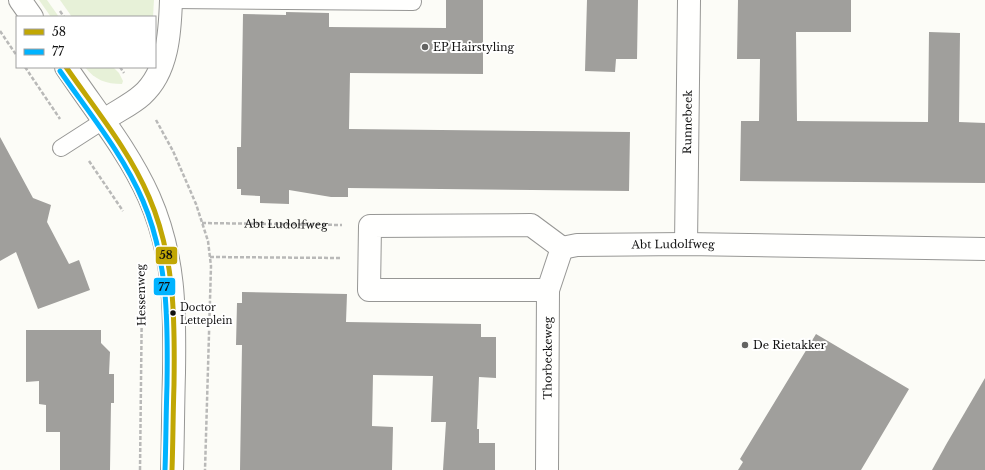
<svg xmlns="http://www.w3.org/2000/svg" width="985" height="470" viewBox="0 0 985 470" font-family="'Libre Baskerville',serif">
<rect width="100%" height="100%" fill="#fcfcf7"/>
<!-- green -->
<g fill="#e7f1d8">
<path d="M 39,0 L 47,0 L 59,17 L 51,17 Z"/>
<path d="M 60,0 L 154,0 L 153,17 L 72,17 Z"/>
<path d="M 85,67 L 113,67 L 119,73 L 123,81 L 122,84 C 106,84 95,80 85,67 Z"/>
</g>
<!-- building -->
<g fill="#a09f9c">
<path d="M 446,0 L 483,0 L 483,74 L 350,73 L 349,129 L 630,132 L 629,191 L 348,188 L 348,197 L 331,197 L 289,190 L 289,204 L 260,203 L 260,196 L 241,195 L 241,189 L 237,189 L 237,147 L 241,147 L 243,14 L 286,15 L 286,12 L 329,13 L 329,27 L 446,28 Z"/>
<path d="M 587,0 L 638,0 L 637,59 L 616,59 L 615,72 L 585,71 Z"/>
<path d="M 738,0 L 851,0 L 851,32 L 796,32 L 797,121 L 928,122 L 929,32 L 960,33 L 959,122 L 985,123 L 985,183 L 740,181 L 741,121 L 759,121 L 760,59 L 737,59 Z"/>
<path d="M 0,137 L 33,198 L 51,205 L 47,222 L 69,264 L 79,260 L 90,290 L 38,309 L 16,252 L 0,261 Z"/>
<path d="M 242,292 L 347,294 L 346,322 L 481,324 L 481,337 L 496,337 L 496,378 L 479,377 L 477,429 L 479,429 L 479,443 L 495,443 L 495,470 L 443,470 L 446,422 L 431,422 L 433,376 L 373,375 L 372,426 L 393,427 L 392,470 L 240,470 L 242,345 L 236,345 L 237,303 L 242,303 Z"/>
<path d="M 26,330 L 101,330 L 101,343 L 110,352 L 109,374 L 114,374 L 114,403 L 111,403 L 110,470 L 60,470 L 60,432 L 46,432 L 46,405 L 39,404 L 39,381 L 26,382 Z"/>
<path d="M 816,334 L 909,389 L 861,470 L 738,470 L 743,462 L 740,459 Z"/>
<path d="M 985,378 L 985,470 L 932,470 L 947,443 Z"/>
</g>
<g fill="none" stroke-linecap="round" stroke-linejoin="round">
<!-- lane casing -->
<g stroke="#979795" stroke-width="18">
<g id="lane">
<path d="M 173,0 L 413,2"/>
<path d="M 61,148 L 103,121"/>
</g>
</g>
<!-- street casing -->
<g stroke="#979795" stroke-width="24">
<g id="street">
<path d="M 20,0 L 32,17"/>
<path d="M 66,67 C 94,109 128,150 149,197 C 175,256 175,310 174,373 C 173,405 173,438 172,470"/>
<path d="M 103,121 C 115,112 131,105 142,95 C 168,72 170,32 171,0"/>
<path id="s2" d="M 686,244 L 689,0"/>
<path id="s3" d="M 548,290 L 369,290 L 370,226 L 531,225 L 562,248 L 577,245 L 686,244 L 985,249"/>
<path id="s4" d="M 547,470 L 548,290 L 562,248"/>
</g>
</g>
<!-- path -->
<g stroke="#b9b9b8" stroke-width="2.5" stroke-dasharray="4 2" stroke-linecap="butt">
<path d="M 60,11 L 64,17"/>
<path d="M 0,31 L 17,56"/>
<path d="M 25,67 L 60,119"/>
<path d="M 120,67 L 124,73"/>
<path d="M 156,120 L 173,151 L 196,204 L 208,241 L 211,266 L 205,470"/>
<path d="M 89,161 L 123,211"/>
<path id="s1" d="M 202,223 L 342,225"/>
<path d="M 210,257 L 341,258"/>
<path d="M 140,470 L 142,293"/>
</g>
<!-- lane -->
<use href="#lane" stroke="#fffffe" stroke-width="16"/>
<!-- street -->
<use href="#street" stroke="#fffffe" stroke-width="22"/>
<!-- bus-1 casing -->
<g stroke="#fff" stroke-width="8">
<path id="bus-1" d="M 66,67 C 95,109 129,150 149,197 C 175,257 175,321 174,385 C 173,413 173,442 172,470"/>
</g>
<!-- bus-2 casing -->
<g stroke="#fff" stroke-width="8">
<path id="bus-2" d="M 60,71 C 89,113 123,154 143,201 C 168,260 168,322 167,385 C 166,413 166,442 165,470"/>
</g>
<!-- bus-1 -->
<use href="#bus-1" stroke="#c1a704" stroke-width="5"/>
<!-- bus-2 -->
<use href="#bus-2" stroke="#00b3ff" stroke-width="5"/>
</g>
<!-- markers -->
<g fill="#636362" stroke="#fff" stroke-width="1.5">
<circle cx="425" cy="47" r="4"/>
<circle cx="745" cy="345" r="4"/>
</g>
<circle fill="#111" stroke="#fff" stroke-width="1.5" cx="173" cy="313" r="3.5"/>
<g text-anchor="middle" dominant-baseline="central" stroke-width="4" stroke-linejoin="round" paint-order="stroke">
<!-- bus labels -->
<g font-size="10" fill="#111" stroke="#fff" text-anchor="start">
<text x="180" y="307">Doctor<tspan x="180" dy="13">Letteplein</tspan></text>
</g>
<!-- poi labels -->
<g font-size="11" fill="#111" stroke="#fff" text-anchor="start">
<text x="433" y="47">EP Hairstyling</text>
<text x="753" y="345">De Rietakker</text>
</g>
<!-- street labels -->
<g font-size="11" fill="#111" stroke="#fff">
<text stroke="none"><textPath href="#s2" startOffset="122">Runnebeek</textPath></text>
<text stroke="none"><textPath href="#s1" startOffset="84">Abt Ludolfweg</textPath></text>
<text stroke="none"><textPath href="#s3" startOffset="554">Abt Ludolfweg</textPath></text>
<text transform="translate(141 295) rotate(-91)">Hessenweg</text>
<text stroke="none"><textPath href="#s4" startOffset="112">Thorbeckeweg</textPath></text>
</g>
</g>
<g stroke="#fff" stroke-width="1.5">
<rect x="155" y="246" width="23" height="19" rx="4" fill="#c1a704"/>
<rect x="153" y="277" width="23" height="19" rx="4" fill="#00b3ff"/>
</g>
<g font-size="11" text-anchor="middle" font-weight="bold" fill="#111">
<text x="166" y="259">58</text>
<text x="164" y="291">77</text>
</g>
<!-- legend -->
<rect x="16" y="16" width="140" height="52" fill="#ffffff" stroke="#a0a0a0"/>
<rect x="24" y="29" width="20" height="6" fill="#c1a704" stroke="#a0a0a0"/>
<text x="52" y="36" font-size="12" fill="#111111">58</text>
<rect x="24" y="49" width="20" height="6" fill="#00b3ff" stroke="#a0a0a0"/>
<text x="52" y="56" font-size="12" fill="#111111">77</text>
</svg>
